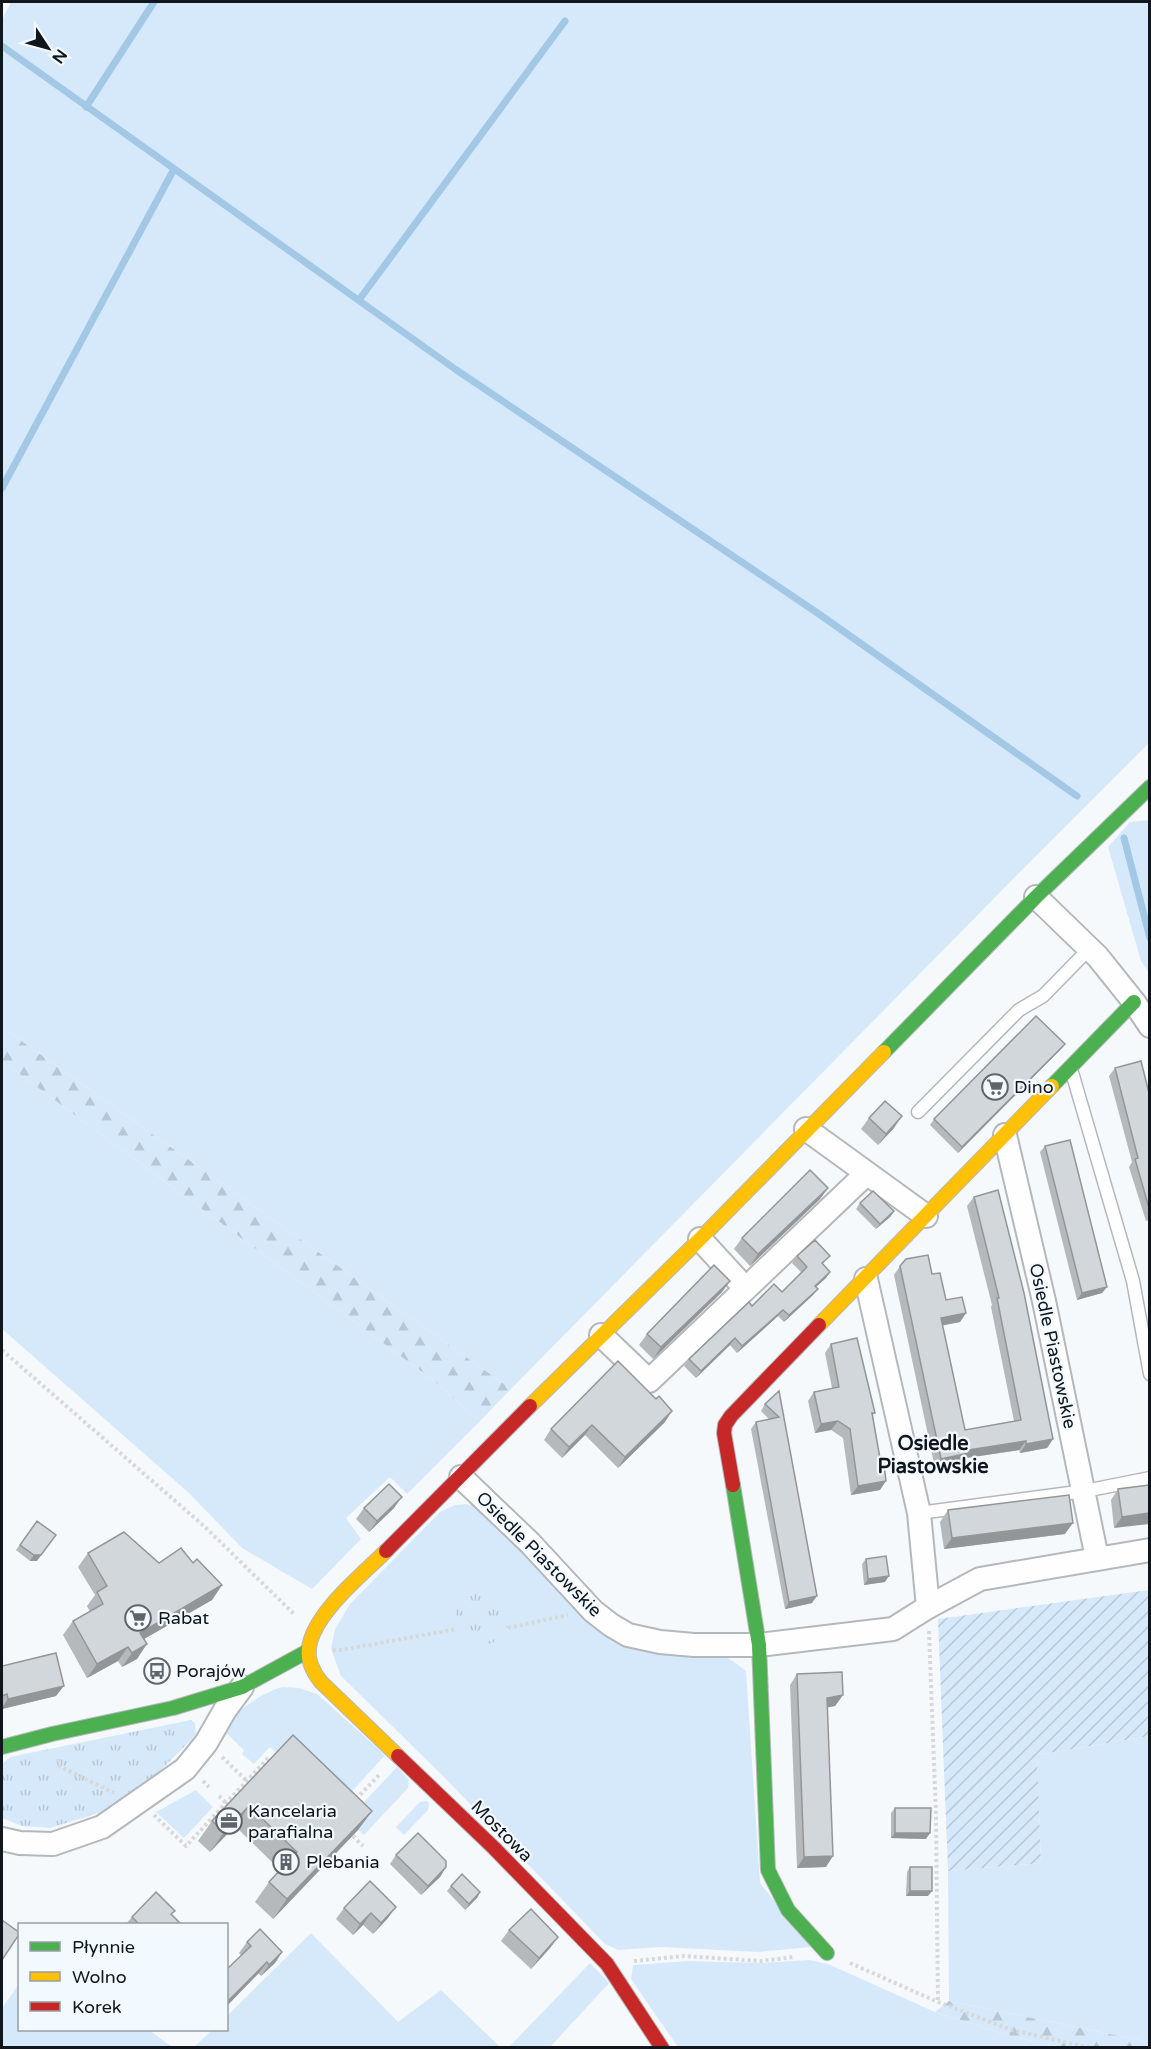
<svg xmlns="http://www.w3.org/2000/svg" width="1151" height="2049" viewBox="0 0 1151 2049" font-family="'Varela Round',sans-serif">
<defs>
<pattern id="forest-firs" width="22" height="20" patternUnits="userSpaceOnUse" patternTransform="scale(1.5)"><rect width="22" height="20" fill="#d5e9fa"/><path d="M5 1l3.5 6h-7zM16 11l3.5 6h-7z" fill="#b6c7d6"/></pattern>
<pattern id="park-tufts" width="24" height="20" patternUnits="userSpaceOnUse" patternTransform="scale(1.5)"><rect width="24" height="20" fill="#d5e9fa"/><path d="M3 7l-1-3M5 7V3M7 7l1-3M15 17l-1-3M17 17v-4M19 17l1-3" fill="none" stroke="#b6c7d6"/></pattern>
<pattern id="garden-furrows" width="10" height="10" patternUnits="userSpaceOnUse" patternTransform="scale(1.5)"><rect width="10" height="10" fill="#d5e9fa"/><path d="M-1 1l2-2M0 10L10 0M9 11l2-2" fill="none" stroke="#b6c7d6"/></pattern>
</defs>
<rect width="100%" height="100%" fill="#f6f9fc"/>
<!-- grass -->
<g fill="#d5e9fa">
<path d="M 11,2 L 1149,2 L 1149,743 L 1017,875 L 511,1389 L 6,1030 L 2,1036 L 2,20 Z"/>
<path d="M 1149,820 L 1149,973 L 1141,961 L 1108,847 L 1130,822 Z"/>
<path d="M 2,1061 L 433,1380 L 480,1421 L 407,1494 L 390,1477 L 346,1518 L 361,1539 L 312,1589 L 242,1548 L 189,1493 L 2,1329 Z"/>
<path d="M 466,1504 L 478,1507 L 598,1627 L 720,1654 L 733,1661 L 746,1671 L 760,1883 L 811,1947 L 758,1952 L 660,1947 L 618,1950 L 605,1944 L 444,1777 L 341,1676 L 331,1649 L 335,1629 L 350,1604 L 440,1512 L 455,1505 Z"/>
<path d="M 282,1687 L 299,1688 L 317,1694 L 385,1755 L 336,1809 L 270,1747 L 254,1764 L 242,1754 L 244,1750 L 222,1729 L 222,1725 C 241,1710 258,1694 282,1687 Z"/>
<path d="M 1149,1736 L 1149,2042 L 949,2001 L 948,1871 L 1041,1863 L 1037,1755 Z"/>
<path d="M 397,1767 L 409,1780 L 408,1788 L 364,1835 L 347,1820 Z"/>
<path d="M 196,1790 L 213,1807 L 184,1838 L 156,1812 Z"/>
<path d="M 427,1801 L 429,1804 L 428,1810 L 404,1835 L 396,1827 L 420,1802 Z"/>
<path d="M 311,1933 L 398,2022 L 441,1990 L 500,2047 L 194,2047 L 212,2030 L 226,2030 L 227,2016 Z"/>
<path d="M 809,1960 L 828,1964 L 935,2012 L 1010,2036 L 1061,2047 L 678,2047 L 631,1979 L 633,1965 L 688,1961 L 761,1963 Z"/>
<path d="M 590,1963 L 609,1983 L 550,2047 L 508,2048 Z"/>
<path d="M 19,1984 L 20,2030 L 149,2030 L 172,2047 L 2,2047 L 2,2008 Z"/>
</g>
<!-- forest -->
<g fill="url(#forest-firs)">
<path d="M 6,1030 L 511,1389 L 480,1421 L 433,1380 L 2,1061 L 2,1036 Z"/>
<path d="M 949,2001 L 1149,2042 L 1149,2047 L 1061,2047 L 1010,2036 L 935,2012 Z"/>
</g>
<!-- park -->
<g fill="url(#park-tufts)">
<circle cx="482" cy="1618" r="27"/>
<path d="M 191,1720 L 195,1723 L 196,1735 L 148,1783 L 102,1812 L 50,1828 L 22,1826 L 2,1818 L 2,1764 L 10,1757 Z"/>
</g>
<!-- garden -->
<path fill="url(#garden-furrows)" d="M 1149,1590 L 1149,1736 L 1037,1755 L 1041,1863 L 948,1871 L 938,1619 Z"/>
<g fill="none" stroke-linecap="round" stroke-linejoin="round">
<!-- stream -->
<g stroke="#a2c8e6" stroke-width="7">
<path d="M 2,46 L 455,369 L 819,614 L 1077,796"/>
<path d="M 86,107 L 154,2"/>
<path d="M 359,300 L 565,21"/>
<path d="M 2,488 L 174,169"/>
<path d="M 1124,838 L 1150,938"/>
</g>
<!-- lane casing -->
<g stroke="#b4b8bc" stroke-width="15">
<g id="lane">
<path d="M 1071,1069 L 1133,1281 L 1150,1374"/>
<path d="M 918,1112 L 1019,1010 L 1043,996 L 1089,949"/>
<path d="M 919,1513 L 1085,1491 L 1150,1478"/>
</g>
</g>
<!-- street casing -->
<g stroke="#b4b8bc" stroke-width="26">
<g id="street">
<path d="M 1036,897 L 1098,957 L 1134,1002 L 1150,1026"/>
<path d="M 806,1129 L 926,1216"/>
<path d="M 1005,1135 L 1044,1301 L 1097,1558"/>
<path d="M 700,1239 L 745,1288"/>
<path d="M 866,1279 L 919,1513 L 928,1607"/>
<path d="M 601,1335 L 649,1381 L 866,1174"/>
<path d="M 461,1477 L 530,1543 L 593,1611 L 611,1625 L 628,1635 L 660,1642 L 694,1645 L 759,1645 L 893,1629 L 928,1607 L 980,1579 L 1150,1550"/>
<path d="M 2,1839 L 20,1843 L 53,1844 L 102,1827 L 185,1769 L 206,1743 L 225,1710 L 242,1687"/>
</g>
</g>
<!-- fast casing -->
<g stroke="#b4b8bc" stroke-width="16">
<g id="fast">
<path d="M 884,1052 L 1036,897 L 1150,787"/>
<path d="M 1052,1086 L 1134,1002"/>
<path d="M 733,1485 L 759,1645 L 768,1870 L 788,1910 L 827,1953"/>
<path d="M 2,1747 L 52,1734 L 173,1708 L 242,1687 L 308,1651"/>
</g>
</g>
<!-- slow casing -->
<g stroke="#b4b8bc" stroke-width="16">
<g id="slow">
<path d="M 819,1325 L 1052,1086"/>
<path d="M 530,1406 L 700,1239 L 884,1052"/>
<path d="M 386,1551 C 362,1575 313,1614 309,1648 C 307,1661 313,1672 321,1682 L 398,1756"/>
</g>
</g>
<!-- jam casing -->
<g stroke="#b4b8bc" stroke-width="16">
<g id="jam">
<path d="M 733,1485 L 724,1433 L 725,1425 L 731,1416 L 819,1325"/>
<path d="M 386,1551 L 530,1406"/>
<path d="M 398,1756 L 494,1848 L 607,1964 L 662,2048"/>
</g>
</g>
<!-- path -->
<g stroke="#d7d9d9" stroke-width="4" stroke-dasharray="3 3" stroke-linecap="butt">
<path d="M 2,1350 L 205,1527 L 295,1615"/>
<path d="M 508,1628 L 568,1615"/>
<path d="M 929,1631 L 936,1816 L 938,2002"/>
<path d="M 333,1650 L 341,1650 L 457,1629"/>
<path d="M 222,1757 L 247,1781"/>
<path d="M 58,1759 L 59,1766 L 114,1793"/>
<path d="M 203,1781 L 209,1787"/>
<path d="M 219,1796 L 226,1803"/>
<path d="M 356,1799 L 380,1774"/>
<path d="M 154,1815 L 186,1846 L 269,1757 L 273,1761"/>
<path d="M 353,1836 L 363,1846"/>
<path d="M 634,1961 L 684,1956 L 761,1961 L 794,1957"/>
<path d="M 850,1963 L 938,2002 L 1012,2030 L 1091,2048"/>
</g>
<!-- lane -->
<use href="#lane" stroke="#fefeff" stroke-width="12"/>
<!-- street -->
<use href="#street" stroke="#fefeff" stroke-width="22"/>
<!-- fast -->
<use href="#fast" stroke="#4caf50" stroke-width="14"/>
<!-- slow -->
<use href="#slow" stroke="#ffc107" stroke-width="14"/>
<!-- jam -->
<use href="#jam" stroke="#c62828" stroke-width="14"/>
</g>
<!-- wall -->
<g fill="#b5b9bc">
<path d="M 1061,1049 L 958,1153 L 930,1125 L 934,1119 Z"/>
<path d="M 1115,1068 L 1149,1093 L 1149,1224 L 1149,1220 L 1146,1221 L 1129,1167 L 1132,1162 L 1109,1076 Z"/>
<path d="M 869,1118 L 894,1128 L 878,1145 L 861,1129 Z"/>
<path d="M 1045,1146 L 1107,1287 L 1102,1293 L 1077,1300 L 1040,1152 Z"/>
<path d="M 828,1188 L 820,1199 L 750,1266 L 734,1249 L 742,1238 Z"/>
<path d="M 974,1197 L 1053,1439 L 1047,1448 L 1020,1453 L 1019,1450 L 966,1458 L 963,1462 L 935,1468 L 894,1275 L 900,1266 L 932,1274 L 946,1300 L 966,1313 L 960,1322 L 942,1325 L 965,1430 L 1014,1421 L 991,1307 L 992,1305 L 967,1206 Z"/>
<path d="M 860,1203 L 894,1211 L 890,1217 L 876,1229 L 856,1209 Z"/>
<path d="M 797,1256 L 825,1262 L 823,1264 L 830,1272 L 826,1278 L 816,1287 L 813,1295 L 784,1322 L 778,1316 L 737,1353 L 730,1345 L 696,1378 L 684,1366 L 689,1359 L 752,1306 L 782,1292 L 802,1273 L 792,1263 Z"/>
<path d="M 730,1281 L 722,1292 L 653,1359 L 639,1345 L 647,1334 Z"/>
<path d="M 831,1344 L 875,1413 L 873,1415 L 880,1490 L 851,1495 L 843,1438 L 831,1430 L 815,1433 L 808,1401 L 814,1392 L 832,1388 L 825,1353 Z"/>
<path d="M 618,1361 L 665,1422 L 618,1468 L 585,1435 L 562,1458 L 544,1440 L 551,1429 Z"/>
<path d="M 779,1391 L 812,1603 L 785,1609 L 751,1429 L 756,1422 L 769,1419 L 761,1411 L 765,1404 Z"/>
<path d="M 1149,1485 L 1114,1528 L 1111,1500 L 1118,1489 Z"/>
<path d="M 364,1508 L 394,1508 L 369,1532 L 356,1519 Z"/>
<path d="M 948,1510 L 1065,1534 L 944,1549 L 940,1522 Z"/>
<path d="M 37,1521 L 37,1561 L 30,1561 L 16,1550 Z"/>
<path d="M 88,1553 L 159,1563 L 193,1563 L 222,1585 L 212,1600 L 144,1639 L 137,1659 L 122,1667 L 118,1661 L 87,1678 L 63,1635 L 73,1621 L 90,1612 L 87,1606 L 95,1595 L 78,1567 Z"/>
<path d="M 866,1559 L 885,1582 L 864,1585 L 862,1564 Z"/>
<path d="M 2,1666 L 56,1696 L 2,1709 Z"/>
<path d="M 797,1674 L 843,1695 L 835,1706 L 828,1707 L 826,1867 L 797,1868 L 790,1685 Z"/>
<path d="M 293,1735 L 372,1811 L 358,1830 L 273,1919 L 255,1902 L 269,1882 L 280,1870 L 235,1826 L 210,1852 L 198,1841 L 212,1821 Z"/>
<path d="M 895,1808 L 926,1839 L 891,1838 L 891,1813 Z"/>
<path d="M 396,1855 L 446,1867 L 440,1877 L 421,1895 L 390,1864 Z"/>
<path d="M 910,1867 L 928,1896 L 906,1896 L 907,1872 Z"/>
<path d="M 370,1881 L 388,1918 L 373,1934 L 363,1925 L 353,1935 L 336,1919 L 344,1908 Z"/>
<path d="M 451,1886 L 480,1892 L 477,1898 L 465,1910 L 447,1891 Z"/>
<path d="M 172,1915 L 181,1924 L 126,1924 L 132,1917 Z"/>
<path d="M 509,1930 L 558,1937 L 550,1948 L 531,1969 L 501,1941 Z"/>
<path d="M 247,1942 L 282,1952 L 275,1963 L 261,1976 L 239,1953 Z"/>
</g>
<!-- shaded-wall -->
<g fill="#939699">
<path d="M 1065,1044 L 1061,1049 L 958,1153 L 962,1147 Z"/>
<path d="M 902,1116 L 894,1128 L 878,1145 L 886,1134 Z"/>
<path d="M 828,1188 L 820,1199 L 750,1266 L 758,1254 Z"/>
<path d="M 894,1211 L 890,1217 L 876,1229 L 880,1224 Z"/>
<path d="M 830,1272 L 826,1278 L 810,1292 L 815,1286 Z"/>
<path d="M 730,1281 L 722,1292 L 653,1359 L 661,1347 Z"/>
<path d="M 1107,1287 L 1102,1293 L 1077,1300 L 1082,1293 Z"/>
<path d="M 818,1289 L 813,1295 L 784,1322 L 789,1315 Z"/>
<path d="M 783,1310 L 778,1316 L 737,1353 L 742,1346 Z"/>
<path d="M 966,1313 L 960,1322 L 935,1327 L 941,1318 Z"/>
<path d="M 735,1338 L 730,1345 L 696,1378 L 701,1371 Z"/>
<path d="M 672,1411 L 665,1422 L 618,1468 L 625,1457 Z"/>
<path d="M 838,1421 L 831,1430 L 815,1433 L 821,1424 Z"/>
<path d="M 592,1425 L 585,1435 L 562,1458 L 569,1447 Z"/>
<path d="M 1053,1439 L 1047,1448 L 1020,1453 L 1026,1444 Z"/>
<path d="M 1026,1441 L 1019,1450 L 966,1458 L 963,1462 L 935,1468 L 941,1459 L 969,1450 Z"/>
<path d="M 886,1481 L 880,1490 L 851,1495 L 858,1486 Z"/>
<path d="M 402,1497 L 394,1508 L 369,1532 L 377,1521 Z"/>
<path d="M 1149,1513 L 1149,1524 L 1114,1528 L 1122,1517 Z"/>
<path d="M 1073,1523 L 1065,1534 L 944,1549 L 952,1538 Z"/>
<path d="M 56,1535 L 37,1561 L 30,1561 L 34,1555 Z"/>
<path d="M 889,1576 L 885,1582 L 864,1585 L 868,1579 Z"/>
<path d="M 222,1585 L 212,1600 L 130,1647 L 140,1633 Z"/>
<path d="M 817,1596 L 812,1603 L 785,1609 L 789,1602 Z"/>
<path d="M 147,1644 L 137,1659 L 122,1667 L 132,1653 Z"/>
<path d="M 128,1647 L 118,1661 L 87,1678 L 97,1664 Z"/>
<path d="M 64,1686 L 56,1696 L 2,1709 L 2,1708 L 8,1699 Z"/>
<path d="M 843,1695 L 835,1706 L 820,1709 L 827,1698 Z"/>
<path d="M 249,1806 L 235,1826 L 210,1852 L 224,1832 Z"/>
<path d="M 372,1811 L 358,1830 L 273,1919 L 287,1899 Z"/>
<path d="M 895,1833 L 930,1833 L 926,1839 L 891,1838 Z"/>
<path d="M 833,1856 L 826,1867 L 797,1868 L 804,1857 Z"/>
<path d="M 446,1867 L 440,1877 L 421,1895 L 428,1886 Z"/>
<path d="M 910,1891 L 932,1891 L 928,1896 L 906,1896 Z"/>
<path d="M 480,1892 L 477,1898 L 465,1910 L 469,1904 Z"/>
<path d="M 396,1907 L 388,1918 L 373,1934 L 381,1923 Z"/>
<path d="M 371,1913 L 363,1925 L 353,1935 L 360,1924 Z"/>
<path d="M 558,1937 L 550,1948 L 531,1969 L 539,1958 Z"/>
<path d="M 282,1952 L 275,1963 L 261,1976 L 269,1965 Z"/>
<path d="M 267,1962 L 259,1973 L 226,2007 L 226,2003 Z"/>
</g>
<!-- building -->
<g fill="#d2d7db" stroke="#939699" stroke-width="1.5">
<path d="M 1036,1016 L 1065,1044 L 962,1147 L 934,1119 Z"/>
<path d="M 1141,1061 L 1149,1093 L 1149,1208 L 1135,1159 L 1138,1158 L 1115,1068 Z"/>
<path d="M 885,1101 L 902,1116 L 886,1134 L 869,1118 Z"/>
<path d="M 1070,1140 L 1107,1287 L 1082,1293 L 1045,1146 Z"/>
<path d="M 810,1170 L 828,1188 L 758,1254 L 742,1238 Z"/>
<path d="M 998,1190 L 1024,1293 L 1053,1439 L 1026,1444 L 1026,1441 L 969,1450 L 969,1453 L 941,1459 L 900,1266 L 906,1259 L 928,1255 L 932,1274 L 940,1273 L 946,1300 L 962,1297 L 966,1313 L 941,1318 L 965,1430 L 1021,1420 L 997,1298 L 999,1298 L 974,1197 Z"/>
<path d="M 873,1191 L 894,1211 L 880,1224 L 860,1203 Z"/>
<path d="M 815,1240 L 830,1256 L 822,1263 L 830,1272 L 815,1286 L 818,1289 L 789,1315 L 783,1310 L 742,1346 L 735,1338 L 701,1371 L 689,1359 L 749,1302 L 752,1306 L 774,1284 L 782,1292 L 807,1267 L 797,1256 Z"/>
<path d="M 714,1265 L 730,1281 L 661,1347 L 647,1334 Z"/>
<path d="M 857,1338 L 875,1413 L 872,1413 L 881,1464 L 884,1464 L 886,1481 L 858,1486 L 850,1429 L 838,1421 L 821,1424 L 814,1392 L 839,1387 L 831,1344 Z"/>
<path d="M 618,1361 L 656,1399 L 659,1396 L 672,1411 L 625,1457 L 592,1425 L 569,1447 L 551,1429 Z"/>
<path d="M 779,1391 L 817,1596 L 789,1602 L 756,1422 L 779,1417 L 765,1404 Z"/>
<path d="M 389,1484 L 402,1497 L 377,1521 L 364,1508 Z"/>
<path d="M 1149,1485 L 1149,1513 L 1122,1517 L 1118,1489 Z"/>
<path d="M 1069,1495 L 1073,1523 L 952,1538 L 948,1510 Z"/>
<path d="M 37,1521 L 56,1535 L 41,1555 L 34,1555 L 20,1545 Z"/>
<path d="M 124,1532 L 159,1563 L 181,1548 L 193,1563 L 197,1559 L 222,1585 L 140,1633 L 147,1644 L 132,1653 L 128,1647 L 97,1664 L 73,1621 L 103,1604 L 97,1592 L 107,1586 L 88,1553 Z"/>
<path d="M 886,1556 L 889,1576 L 868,1579 L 866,1559 Z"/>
<path d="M 56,1653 L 64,1686 L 8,1699 L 7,1694 L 2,1696 L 2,1666 Z"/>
<path d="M 842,1672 L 843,1695 L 827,1698 L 833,1856 L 804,1857 L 797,1674 Z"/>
<path d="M 293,1735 L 372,1811 L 287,1899 L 269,1882 L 297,1852 L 249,1806 L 224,1832 L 212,1821 Z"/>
<path d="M 895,1808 L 931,1808 L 930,1833 L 895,1833 Z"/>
<path d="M 418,1833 L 446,1861 L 446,1867 L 428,1886 L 396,1855 Z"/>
<rect x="910" y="1867" width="22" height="24"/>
<path d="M 462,1874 L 480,1892 L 469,1904 L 451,1886 Z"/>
<path d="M 370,1881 L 396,1907 L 381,1923 L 371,1913 L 360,1924 L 344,1908 Z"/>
<path d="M 156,1892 L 175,1911 L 171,1914 L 181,1924 L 139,1924 L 132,1917 Z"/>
<path d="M 531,1909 L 558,1937 L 539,1958 L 509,1930 Z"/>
<path d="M 2,1920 L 20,1933 L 2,1960 Z"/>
<path d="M 260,1929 L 282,1952 L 269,1965 L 267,1962 L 226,2003 L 226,1970 L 251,1946 L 247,1942 Z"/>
</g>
<!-- icons -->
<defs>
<g id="supermarket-ring" transform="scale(1.35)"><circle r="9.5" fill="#f3faff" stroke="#60656a" stroke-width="1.5"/><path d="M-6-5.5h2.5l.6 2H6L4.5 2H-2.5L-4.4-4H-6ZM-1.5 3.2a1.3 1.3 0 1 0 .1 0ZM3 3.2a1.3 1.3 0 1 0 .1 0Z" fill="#60656a"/></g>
<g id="bus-ring" transform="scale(1.35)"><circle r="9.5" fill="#f3faff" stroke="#60656a" stroke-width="1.5"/><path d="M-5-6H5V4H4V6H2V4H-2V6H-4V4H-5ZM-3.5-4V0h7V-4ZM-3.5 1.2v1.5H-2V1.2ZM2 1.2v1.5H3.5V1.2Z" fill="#60656a"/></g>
<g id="office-ring" transform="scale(1.35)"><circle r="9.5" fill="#f3faff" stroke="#60656a" stroke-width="1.5"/><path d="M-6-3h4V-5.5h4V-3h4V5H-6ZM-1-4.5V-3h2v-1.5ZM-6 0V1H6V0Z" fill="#60656a"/></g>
<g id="building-ring" transform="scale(1.35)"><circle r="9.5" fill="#f3faff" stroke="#60656a" stroke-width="1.5"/><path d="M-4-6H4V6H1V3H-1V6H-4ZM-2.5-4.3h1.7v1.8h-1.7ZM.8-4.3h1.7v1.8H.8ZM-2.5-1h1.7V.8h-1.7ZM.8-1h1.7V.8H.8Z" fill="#60656a"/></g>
</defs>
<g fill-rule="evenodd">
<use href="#supermarket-ring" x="995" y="1087"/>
<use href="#supermarket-ring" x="138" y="1618"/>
<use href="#bus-ring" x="157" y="1671"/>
<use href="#office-ring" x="229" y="1821"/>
<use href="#building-ring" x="286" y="1862"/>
</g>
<g text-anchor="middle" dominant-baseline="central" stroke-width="4.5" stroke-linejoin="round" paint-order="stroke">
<!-- poi labels -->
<g font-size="18" fill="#10161b" stroke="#f3faff" text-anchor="start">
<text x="1014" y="1087">Dino</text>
<text x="158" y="1618">Rabat</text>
<text x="176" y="1671">Porajów</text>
<text x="248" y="1811">Kancelaria<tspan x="248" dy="21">parafialna</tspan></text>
<text x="306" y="1862">Plebania</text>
</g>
<!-- street labels -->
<g font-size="18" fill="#10161b" stroke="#f3faff">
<text transform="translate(1053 1346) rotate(78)">Osiedle Piastowskie</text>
<text transform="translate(539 1554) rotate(45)">Osiedle Piastowskie</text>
<text transform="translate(502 1831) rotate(45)">Mostowa</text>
</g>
<!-- neighbourhood labels -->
<g font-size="20" font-weight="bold" fill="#10161b" stroke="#f3faff">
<text x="933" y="1444">Osiedle<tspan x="933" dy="23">Piastowskie</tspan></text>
</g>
</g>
<!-- border -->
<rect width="1151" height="2049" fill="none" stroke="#10161b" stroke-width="6"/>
<!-- legend -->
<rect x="18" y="1923" width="210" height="108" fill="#f3faff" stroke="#989fa4" stroke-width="1.5"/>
<rect x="30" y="1942" width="30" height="9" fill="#4caf50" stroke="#989fa4" stroke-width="1.5"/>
<text x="72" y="1953" font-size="18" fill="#10161b">Płynnie</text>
<rect x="30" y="1972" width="30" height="9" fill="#ffc107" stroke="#989fa4" stroke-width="1.5"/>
<text x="72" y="1983" font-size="18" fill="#10161b">Wolno</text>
<rect x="30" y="2002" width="30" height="9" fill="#c62828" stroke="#989fa4" stroke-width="1.5"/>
<text x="72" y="2013" font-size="18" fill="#10161b">Korek</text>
<!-- north arrow -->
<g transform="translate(48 48) rotate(126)" stroke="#f3faff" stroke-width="4.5" paint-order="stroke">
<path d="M0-4.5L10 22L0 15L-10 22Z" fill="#10161b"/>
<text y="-9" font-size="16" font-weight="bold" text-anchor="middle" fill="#10161b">N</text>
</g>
</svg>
